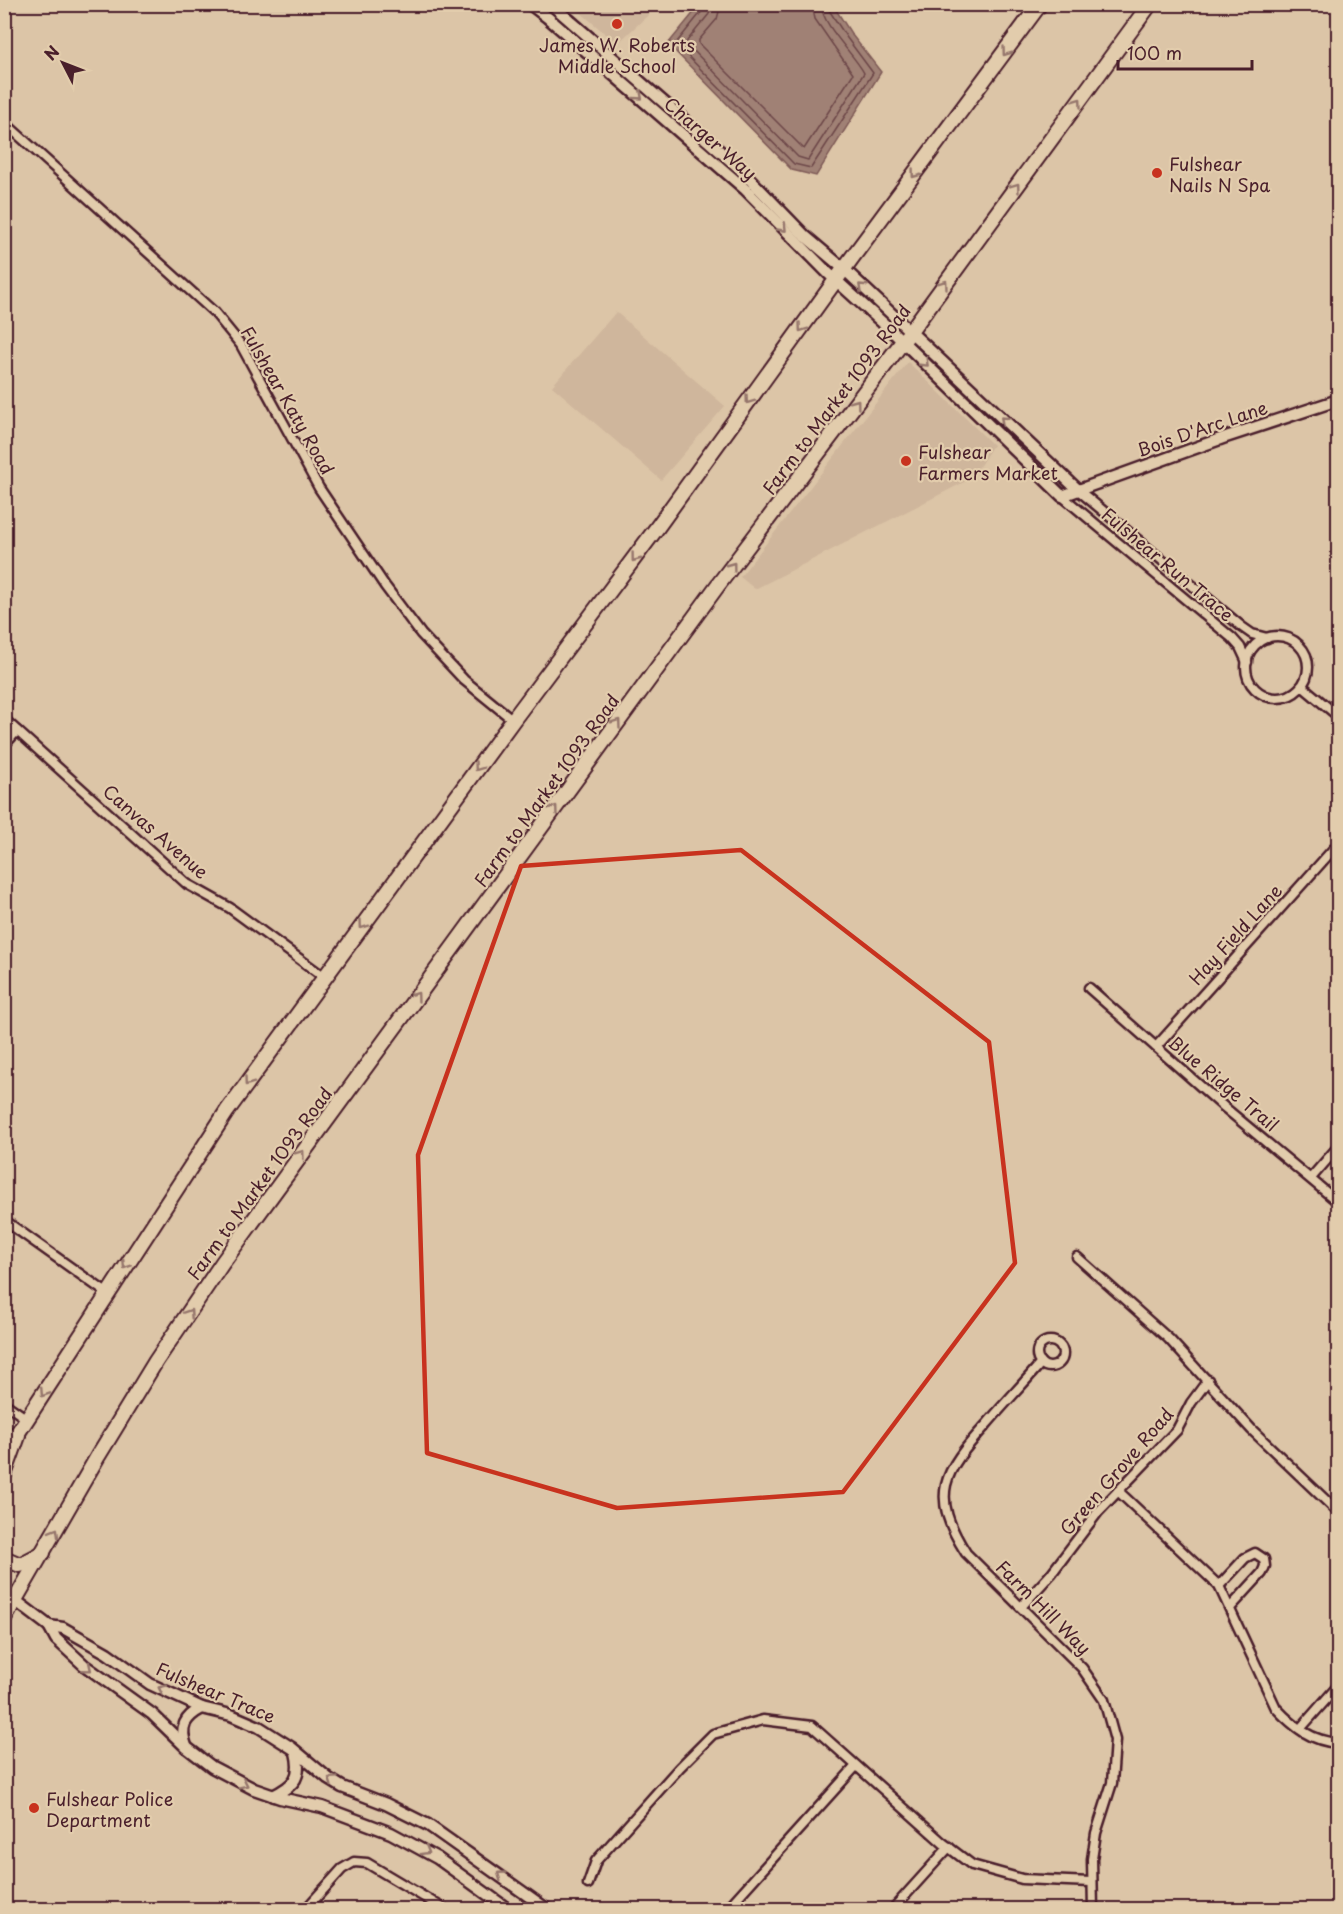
<svg xmlns="http://www.w3.org/2000/svg" width="1343" height="1914" viewBox="0 0 1343 1914" font-family="'Playpen Sans',sans-serif">
<rect width="100%" height="100%" fill="#dcc5a7"/>
<filter id="ink" filterUnits="userSpaceOnUse"><feTurbulence type="fractalNoise" baseFrequency=".0167" numOctaves="2"/><feDisplacementMap in="SourceGraphic" scale="12" xChannelSelector="R" yChannelSelector="G"/><feConvolveMatrix kernelMatrix="1 2 1 2 8 2 1 2 1" color-interpolation-filters="sRGB"/></filter>
<g filter="url(#ink)">
<!-- built -->
<g fill="#cfb69c">
<path d="M 572,5 L 659,5 L 617,44 Z"/>
<path d="M 616,312 L 725,406 L 661,480 L 552,386 Z"/>
<path d="M 908,362 L 993,445 L 972,478 L 755,589 L 740,577 Z"/>
</g>
<!-- water -->
<path fill="#a08174" stroke="#7e5a57" stroke-width="1.5" d="M 700,5 L 833,5 L 852,35 L 881,72 L 816,176 L 792,170 L 668,44 Z"/>
<g fill="none" stroke-linecap="round" stroke-linejoin="round">
<!-- shore -->
<g stroke="#6c4648" stroke-width="1.5">
<path d="M 704,4 L 703,10 L 677,42 L 677,45 L 794,164 L 811,168 L 873,73 L 847,38 L 829,10 L 828,4"/>
<path d="M 712,4 L 709,14 L 687,41 L 687,44 L 798,157 L 808,160 L 864,73 C 854,54 822,26 821,4"/>
<path d="M 721,4 L 717,19 L 699,40 L 699,44 L 804,149 L 853,74 L 815,19 L 812,4"/>
</g>
<!-- minor casing -->
<g stroke="#4a1f2b" stroke-width="13">
<g id="minor">
<path d="M 4,122 L 215,313 L 241,345 L 319,488 L 385,586 L 421,634 L 464,680 L 513,720"/>
<path d="M 1077,489 L 1242,627 L 1252,634 L 1267,638"/>
<path d="M 1062,496 L 1232,638 L 1240,647 L 1247,662"/>
<circle cx="1277" cy="667" r="31"/>
<path d="M 1302,686 L 1338,716"/>
<path d="M 4,719 L 187,884 L 230,908 L 324,977"/>
<path d="M 4,745 L 17,731"/>
<path d="M 1089,988 L 1224,1107 L 1338,1202"/>
<path d="M 1156,1047 L 1338,844"/>
<path d="M 1311,1178 L 1338,1147"/>
<path d="M 4,1220 L 108,1294"/>
<path d="M 1077,1257 L 1169,1339 L 1252,1430 L 1338,1512"/>
<circle cx="1050" cy="1354" r="13"/>
<path d="M 1041,1363 C 1023,1384 1004,1404 986,1425 C 943,1472 929,1495 966,1553 L 1082,1668 L 1104,1700 L 1115,1740 L 1112,1783 L 1096,1833 L 1092,1859 L 1093,1910"/>
<path d="M 4,1403 L 27,1419"/>
<path d="M 1118,1491 L 1219,1586 L 1276,1708 C 1294,1727 1311,1741 1338,1743"/>
<path d="M 1219,1586 L 1245,1558 L 1255,1553 L 1264,1559 L 1265,1566 L 1262,1573 L 1230,1608"/>
<path d="M 1021,1607 L 1051,1574 L 1098,1512 L 1177,1430 L 1191,1403 L 1208,1380"/>
<path d="M 1300,1729 L 1338,1686"/>
<path d="M 588,1884 L 596,1861 L 679,1768 L 713,1734 L 763,1720 L 812,1726 L 943,1843 L 972,1865 L 1022,1879 L 1091,1882"/>
<path d="M 305,1910 L 342,1869 L 354,1862 L 367,1863 L 446,1910"/>
<path d="M 726,1910 L 856,1766"/>
<path d="M 892,1910 L 949,1847"/>
</g>
</g>
<!-- tertiary casing -->
<g stroke="#4a1f2b" stroke-width="15">
<g id="tertiary">
<path d="M 530,4 L 547,17 L 745,189 L 828,273 L 894,333 L 1062,496 L 1223,438 L 1338,400"/>
<path d="M 551,4 L 739,168 L 805,236 L 844,269 L 1077,489"/>
<path d="M 16,1601 L 49,1626 L 63,1628 L 107,1653 L 150,1684 L 202,1708 L 231,1715 L 259,1727 L 292,1748 L 329,1779 L 342,1787 L 386,1804 L 428,1825 L 548,1910"/>
<path d="M 49,1626 L 56,1639 L 84,1665 L 152,1714 L 186,1747 L 212,1767 L 254,1789 L 280,1798 L 322,1807 L 391,1833 L 437,1858 L 509,1910"/>
<path d="M 186,1746 C 179,1727 185,1717 202,1708"/>
<path d="M 273,1796 C 295,1785 302,1777 296,1752"/>
</g>
</g>
<!-- primary casing -->
<g stroke="#4a1f2b" stroke-width="18">
<g id="primary">
<path d="M 4,1446 L 19,1431 L 227,1111 L 513,720 L 656,529 L 851,259 L 1040,4"/>
<path d="M 4,1475 L 18,1436"/>
<path d="M 4,1558 L 20,1565 L 43,1553"/>
<path d="M 4,1619 L 98,1456 L 156,1361 L 223,1262 L 718,585 L 910,332 L 1150,4"/>
</g>
</g>
<!-- minor -->
<use href="#minor" stroke="#e2ccac" stroke-width="8"/>
<!-- tertiary -->
<use href="#tertiary" stroke="#e2ccac" stroke-width="10"/>
<!-- primary -->
<use href="#primary" stroke="#e2ccac" stroke-width="14"/>
</g>
<!-- one-way arrows -->
<defs><path id="oneway-chevron" d="M-2-3.5L2.5 0L-2 3.5" fill="none" stroke-width="1.6" stroke-linecap="round" stroke-linejoin="round" transform="scale(1.5)"/></defs>
<g stroke="#96766c">
<use href="#oneway-chevron" transform="translate(1006 52) rotate(126)"/>
<use href="#oneway-chevron" transform="translate(639 96) rotate(41)"/>
<use href="#oneway-chevron" transform="translate(1078 102) rotate(-54)"/>
<use href="#oneway-chevron" transform="translate(915 174) rotate(127)"/>
<use href="#oneway-chevron" transform="translate(1016 187) rotate(-54)"/>
<use href="#oneway-chevron" transform="translate(783 228) rotate(46)"/>
<use href="#oneway-chevron" transform="translate(944 284) rotate(-54)"/>
<use href="#oneway-chevron" transform="translate(862 287) rotate(-137)"/>
<use href="#oneway-chevron" transform="translate(802 328) rotate(126)"/>
<use href="#oneway-chevron" transform="translate(925 363) rotate(44)"/>
<use href="#oneway-chevron" transform="translate(749 400) rotate(126)"/>
<use href="#oneway-chevron" transform="translate(856 403) rotate(-53)"/>
<use href="#oneway-chevron" transform="translate(1004 420) rotate(-137)"/>
<use href="#oneway-chevron" transform="translate(635 558) rotate(127)"/>
<use href="#oneway-chevron" transform="translate(732 566) rotate(-53)"/>
<use href="#oneway-chevron" transform="translate(617 723) rotate(-54)"/>
<use href="#oneway-chevron" transform="translate(478 767) rotate(126)"/>
<use href="#oneway-chevron" transform="translate(554 809) rotate(-54)"/>
<use href="#oneway-chevron" transform="translate(363 925) rotate(126)"/>
<use href="#oneway-chevron" transform="translate(416 996) rotate(-54)"/>
<use href="#oneway-chevron" transform="translate(248 1082) rotate(126)"/>
<use href="#oneway-chevron" transform="translate(301 1154) rotate(-54)"/>
<use href="#oneway-chevron" transform="translate(126 1265) rotate(123)"/>
<use href="#oneway-chevron" transform="translate(189 1313) rotate(-56)"/>
<use href="#oneway-chevron" transform="translate(44 1393) rotate(123)"/>
<use href="#oneway-chevron" transform="translate(55 1532) rotate(-60)"/>
<use href="#oneway-chevron" transform="translate(88 1668) rotate(39)"/>
<use href="#oneway-chevron" transform="translate(162 1689) rotate(-154)"/>
<use href="#oneway-chevron" transform="translate(332 1780) rotate(-145)"/>
<use href="#oneway-chevron" transform="translate(244 1784) rotate(26)"/>
<use href="#oneway-chevron" transform="translate(426 1851) rotate(31)"/>
<use href="#oneway-chevron" transform="translate(501 1875) rotate(-144)"/>
</g>
</g>
<!-- marked area -->
<path fill="none" stroke="#c8321e" stroke-width="4.5" stroke-linejoin="round" d="M 741,850 L 989,1042 L 1015,1263 L 843,1492 L 617,1508 L 427,1453 L 418,1155 L 521,866 Z"/>
<!-- markers -->
<g fill="#c8321e" stroke="#e2ccac" stroke-width="2">
<circle cx="617" cy="24" r="6"/>
<circle cx="1157" cy="173" r="6"/>
<circle cx="906" cy="461" r="6"/>
<circle cx="34" cy="1808" r="6"/>
</g>
<g text-anchor="middle" dominant-baseline="central" stroke-width="4.5" stroke-linejoin="round" paint-order="stroke">
<!-- poi labels -->
<g font-size="18" fill="#4a1f2b" stroke="#e2ccac" text-anchor="start">
<text x="617" y="44" text-anchor="middle">James W. Roberts<tspan x="617" dy="21">Middle School</tspan></text>
<text x="1169" y="163">Fulshear<tspan x="1169" dy="21">Nails N Spa</tspan></text>
<text x="918" y="451">Fulshear<tspan x="918" dy="21">Farmers Market</tspan></text>
<text x="46" y="1798">Fulshear Police<tspan x="46" dy="21">Department</tspan></text>
</g>
<!-- street labels -->
<g font-size="18" fill="#4a1f2b" stroke="#e2ccac">
<text transform="translate(711 138) rotate(41)">Charger Way</text>
<text transform="translate(836 399) rotate(-53)">Farm to Market 1093 Road</text>
<text transform="translate(288 400) rotate(60)">Fulshear Katy Road</text>
<text transform="translate(1202 428) rotate(-19)">Bois D'Arc Lane</text>
<text transform="translate(1168 564) rotate(40)">Fulshear Run Trace</text>
<text transform="translate(546 790) rotate(-54)">Farm to Market 1093 Road</text>
<text transform="translate(156 831) rotate(41)">Canvas Avenue</text>
<text transform="translate(1235 934) rotate(-48)">Hay Field Lane</text>
<text transform="translate(1224 1083) rotate(40)">Blue Ridge Trail</text>
<text transform="translate(259 1183) rotate(-54)">Farm to Market 1093 Road</text>
<text transform="translate(1116 1471) rotate(-49)">Green Grove Road</text>
<text transform="translate(1044 1607) rotate(45)">Farm Hill Way</text>
<text transform="translate(216 1692) rotate(23)">Fulshear Trace</text>
</g>
</g>
<!-- margin -->
<rect width="1343" height="1914" fill="none" stroke="#e2ccac" stroke-width="24"/>
<rect x="12" y="12" width="1319" height="1890" fill="none" stroke="#4a1f2b" stroke-width="2" filter="url(#ink)"/>
<!-- north arrow -->
<g transform="translate(63 63) rotate(312)" stroke="#e2ccac" stroke-width="4.5" paint-order="stroke">
<path d="M0-4.5L10 22L0 15L-10 22Z" fill="#4a1f2b"/>
<text y="-9" font-size="16" font-weight="bold" text-anchor="middle" fill="#4a1f2b">N</text>
</g>
<!-- scale -->
<path d="M1118 60v9h134v-9" fill="none" stroke="#4a1f2b" stroke-width="3"/>
<text x="1127" y="60" font-size="18" fill="#4a1f2b" stroke="#e2ccac" stroke-width="4.5" paint-order="stroke">100 m</text>
</svg>
